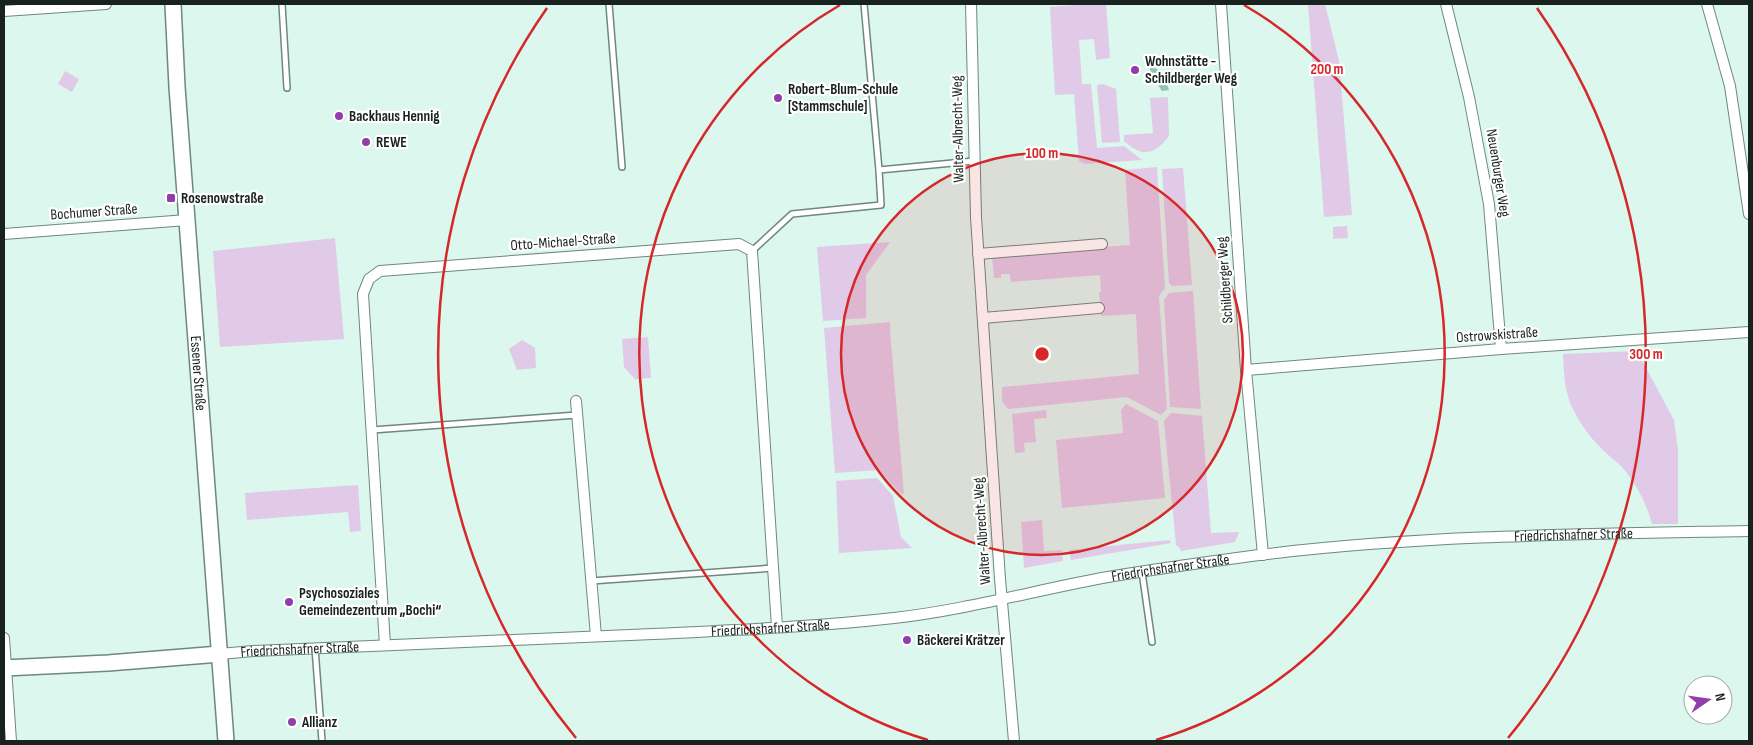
<svg xmlns="http://www.w3.org/2000/svg" width="1753" height="745" viewBox="0 0 1753 745" font-family="'Sofia Sans Condensed',sans-serif">
<rect width="100%" height="100%" fill="#dbf7ee"/>
<!-- green -->
<g fill="#e1cae7">
<path d="M 1090,4 L 1106,4 L 1110,58 L 1096,60 L 1094,39 L 1079,40 L 1082,84 L 1091,84 L 1097,148 L 1124,146 L 1142,160 L 1085,164 L 1079,161 L 1074,94 L 1055,95 L 1050,7 Z"/>
<path d="M 1308,4 L 1325,4 L 1339,61 L 1352,215 L 1324,217 Z"/>
<path d="M 65,71 L 79,79 L 72,92 L 58,84 Z"/>
<path d="M 1103,84 L 1116,89 L 1120,142 L 1102,143 L 1097,85 Z"/>
<path d="M 1168,97 L 1169,136 C 1154,156 1142,157 1124,141 L 1124,135 L 1153,133 L 1150,98 Z"/>
<path d="M 1157,167 L 1165,288 L 1159,296 L 1167,409 L 1161,415 L 1127,397 L 1008,409 L 1002,401 L 1002,387 L 1139,374 L 1136,314 L 1101,316 L 1099,292 L 1101,292 L 1100,275 L 1011,282 L 1010,274 L 1001,274 L 1001,278 L 994,278 L 992,255 L 1130,245 L 1125,170 Z"/>
<path d="M 1183,168 L 1192,285 L 1172,286 L 1169,283 L 1162,169 Z"/>
<path d="M 1347,226 L 1348,238 L 1333,239 L 1333,227 Z"/>
<path d="M 335,238 L 344,339 L 220,347 L 213,251 Z"/>
<path d="M 890,242 L 866,275 L 866,318 L 823,321 L 817,247 Z"/>
<path d="M 1193,291 L 1201,409 L 1170,407 L 1164,300 L 1169,293 Z"/>
<path d="M 890,322 L 890,331 L 904,494 L 900,493 L 879,470 L 835,473 L 824,328 Z"/>
<path d="M 648,337 L 651,378 L 635,379 L 624,367 L 622,339 Z"/>
<path d="M 522,340 L 535,348 L 536,368 L 517,370 L 509,349 Z"/>
<path d="M 1637,351 L 1674,420 L 1678,450 L 1678,524 L 1652,524 C 1646,502 1636,483 1621,466 C 1614,459 1605,453 1598,445 C 1588,435 1578,420 1572,407 C 1564,390 1564,372 1563,354 Z"/>
<path d="M 1126,404 L 1158,421 L 1165,498 L 1062,508 L 1056,440 L 1123,433 L 1121,410 Z"/>
<path d="M 1046,410 L 1047,418 L 1034,419 L 1036,442 L 1024,443 L 1025,452 L 1015,453 L 1012,414 Z"/>
<path d="M 1171,413 L 1202,416 L 1211,533 L 1239,532 L 1235,542 L 1181,551 L 1179,547 L 1176,545 L 1164,421 Z"/>
<path d="M 877,478 L 893,496 L 901,537 L 912,548 L 839,553 L 836,481 Z"/>
<path d="M 358,485 L 361,531 L 350,532 L 348,512 L 247,520 L 245,493 Z"/>
<path d="M 1042,520 L 1044,551 L 1062,550 L 1063,561 L 1024,568 L 1021,522 Z"/>
<path d="M 1170,540 L 1171,543 L 1071,560 L 1069,550 Z"/>
</g>
<!-- water -->
<path fill="#94c1b3" d="M 1150,65 C 1161,70 1165,78 1169,90 L 1162,91 L 1150,73 Z"/>
<g fill="none" stroke-linecap="round" stroke-linejoin="round">
<!-- service casing -->
<g stroke="#6e8880" stroke-width="8">
<g id="service">
<path d="M 282,4 L 287,88"/>
<path d="M 609,4 L 622,167"/>
<path d="M 864,4 L 879,170"/>
<path d="M 752,251 L 792,214 L 881,205 L 879,170 L 974,161"/>
<path d="M 372,430 L 577,415"/>
<path d="M 1142,572 L 1152,642"/>
<path d="M 591,581 L 773,568"/>
<path d="M 315,648 L 322,741"/>
</g>
</g>
<!-- minor casing -->
<g stroke="#6e8880" stroke-width="12">
<g id="minor">
<path d="M 971,4 L 976,217 L 1000,579 L 1014,741"/>
<path d="M 1221,4 L 1246,370 L 1263,555"/>
<path d="M 1446,4 L 1469,97 L 1489,204 L 1501,349"/>
<path d="M 1707,4 L 1730,86 L 1749,214"/>
<path d="M 4,11 L 106,4"/>
<path d="M 4,234 L 187,220"/>
<path d="M 978,254 L 1102,244"/>
<path d="M 983,318 L 1099,308"/>
<path d="M 1246,370 L 1501,349 L 1749,332"/>
<path d="M 576,401 L 596,636"/>
<path d="M 4,638 L 11,741"/>
<path d="M 385,645 L 363,294 L 369,279 L 380,271 L 739,244 L 752,251 L 777,627"/>
<path id="s1" d="M 220,654 L 253,651 C 386,645 520,640 653,634 C 734,630 814,627 894,618 C 964,610 1033,591 1102,578 C 1154,569 1207,562 1259,555 C 1421,535 1586,534 1749,531"/>
</g>
</g>
<!-- secondary casing -->
<g stroke="#6e8880" stroke-width="18">
<g id="secondary">
<path id="s2" d="M 173,4 L 177,87 L 226,741"/>
<path d="M 4,668 L 108,663 L 220,654"/>
</g>
</g>
<!-- service -->
<use href="#service" stroke="#fff" stroke-width="5"/>
<!-- minor -->
<use href="#minor" stroke="#fff" stroke-width="10"/>
<!-- secondary -->
<use href="#secondary" stroke="#fff" stroke-width="15"/>
</g>
<!-- distance rings -->
<circle cx="1042" cy="354" r="201" fill="#d62828" fill-opacity=".12"/>
<g fill="none" stroke="#d62828" stroke-width="2.5">
<circle cx="1042" cy="354" r="201"/>
<path d="M928 740A403 403 0 0 1 840 5M1244 5A403 403 0 0 1 1156 740"/>
<path d="M576 738A604 604 0 0 1 547 8M1537 8A604 604 0 0 1 1508 738"/>
</g>
<!-- markers -->
<g fill="#933dab" stroke="#fff" stroke-width="2">
<circle cx="1135" cy="70" r="5"/>
<circle cx="778" cy="98" r="5"/>
<circle cx="339" cy="116" r="5"/>
<circle cx="366" cy="142" r="5"/>
<rect x="166" y="193" width="10" height="10" rx="2.5"/>
<circle cx="289" cy="602" r="5"/>
<circle cx="907" cy="640" r="5"/>
<circle cx="292" cy="722" r="5"/>
</g>
<g text-anchor="middle" dominant-baseline="central" stroke-width="4.5" stroke-linejoin="round" paint-order="stroke">
<!-- poi labels -->
<g font-size="15" font-weight="bold" fill="#18231f" stroke="#fff" text-anchor="start">
<text x="1145" y="61">Wohnstätte -<tspan x="1145" dy="17">Schildberger Weg</tspan></text>
<text x="788" y="89">Robert-Blum-Schule<tspan x="788" dy="17">[Stammschule]</tspan></text>
<text x="349" y="116">Backhaus Hennig</text>
<text x="376" y="142">REWE</text>
<text x="181" y="198">Rosenowstraße</text>
<text x="299" y="593">Psychosoziales<tspan x="299" dy="17">Gemeindezentrum „Bochi“</tspan></text>
<text x="917" y="640">Bäckerei Krätzer</text>
<text x="302" y="722">Allianz</text>
</g>
<!-- street labels -->
<g font-size="15" fill="#18231f" stroke="#fff">
<text transform="translate(958 129) rotate(-91)">Walter-Albrecht-Weg</text>
<text transform="translate(1498 173) rotate(81)">Neuenburger Weg</text>
<text transform="translate(94 212) rotate(-4)">Bochumer Straße</text>
<text transform="translate(563 242) rotate(-4)">Otto-Michael-Straße</text>
<text transform="translate(1225 280) rotate(-94)">Schildberger Weg</text>
<text transform="translate(1497 335) rotate(-4)">Ostrowskistraße</text>
<text stroke="none"><textPath href="#s2" startOffset="370">Essener Straße</textPath></text>
<text transform="translate(982 531) rotate(-94)">Walter-Albrecht-Weg</text>
<text stroke="none"><textPath href="#s1" startOffset="1361">Friedrichshafner Straße</textPath></text>
<text stroke="none"><textPath href="#s1" startOffset="956">Friedrichshafner Straße</textPath></text>
<text stroke="none"><textPath href="#s1" startOffset="551">Friedrichshafner Straße</textPath></text>
<text stroke="none"><textPath href="#s1" startOffset="80">Friedrichshafner Straße</textPath></text>
</g>
</g>
<circle cx="1042" cy="354" r="8" fill="#d62828" stroke="#fff" stroke-width="2.5"/>
<g font-size="15" text-anchor="middle" font-weight="bold" fill="#d62828" stroke="#fff" stroke-width="4.5" stroke-linejoin="round" paint-order="stroke">
<text x="1327" y="74">200 m</text>
<text x="1042" y="158">100 m</text>
<text x="1646" y="359">300 m</text>
</g>
<!-- border -->
<rect width="1753" height="745" fill="none" stroke="#18231f" stroke-width="10"/>
<!-- north arrow -->
<g transform="translate(1708 700) rotate(77)"><circle r="24" fill="#ffffff" stroke="#a3a7a5"/>
<path d="M0-4L9 19L0 12L-9 19Z" fill="#933dab"/>
<text y="-8" font-size="14" font-weight="bold" text-anchor="middle" fill="#18231f">N</text>
</g>
</svg>
